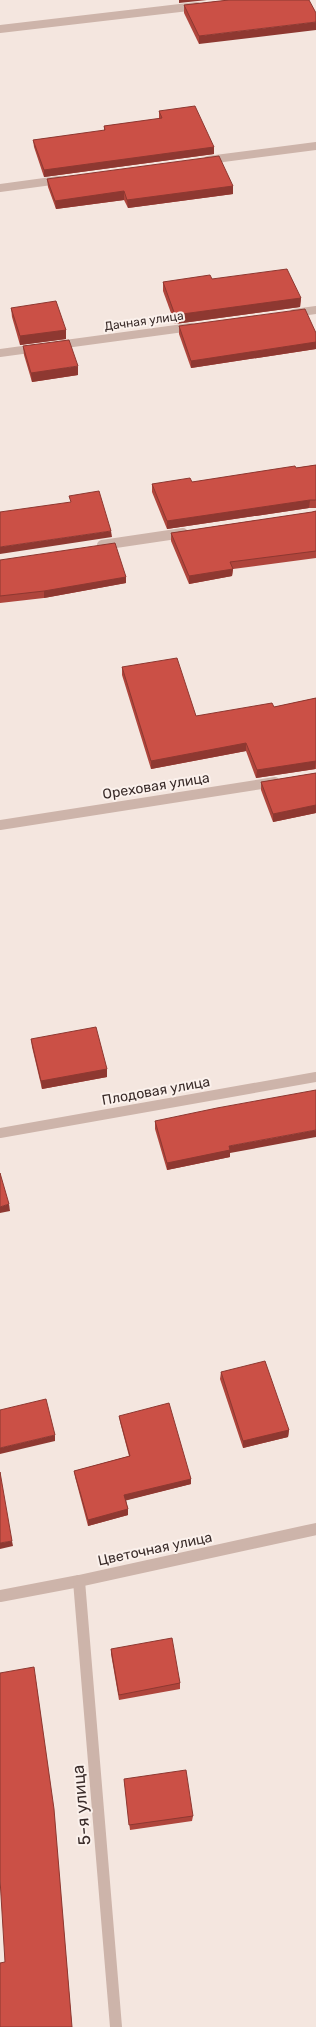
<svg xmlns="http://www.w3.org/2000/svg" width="316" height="2027" viewBox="0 0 316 2027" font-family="Rubik,sans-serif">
<rect width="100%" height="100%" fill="#f4e6df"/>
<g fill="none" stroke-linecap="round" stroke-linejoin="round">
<!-- service-far1 -->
<g stroke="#cdb4aa" stroke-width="10">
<path d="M 0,825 L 275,782"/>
<path d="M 0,1133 L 316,1077"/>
</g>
<!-- service -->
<path stroke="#cdb4aa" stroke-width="12" d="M 0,1596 L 79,1581 L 316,1529"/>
<!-- minor-far2 -->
<g stroke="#cdb4aa" stroke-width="8">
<path d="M 0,29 L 197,6"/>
<path d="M 208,160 L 316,146"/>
<path d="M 0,188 L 59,180"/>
<path d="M 294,313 L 316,310"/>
<path d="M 58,345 L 191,327"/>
<path d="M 0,353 L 37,348"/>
</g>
<!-- minor-far1 -->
<path stroke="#cdb4aa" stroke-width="10" d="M 102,545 L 183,533"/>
<!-- minor -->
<path stroke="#cdb4aa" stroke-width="12" d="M 79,1581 L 116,2027"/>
</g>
<!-- wall -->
<g fill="#af453c">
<path d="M 229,0 L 199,44 L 184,13 L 184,5 Z"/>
<path d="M 159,111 L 214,147 L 214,154 L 44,177 L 34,147 L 33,140 L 104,131 L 104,126 L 159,119 Z"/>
<path d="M 47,179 L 233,186 L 233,194 L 128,208 L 124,200 L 56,209 L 48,187 Z"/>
<path d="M 212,279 L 301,298 L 300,307 L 175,324 L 163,291 L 163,282 Z"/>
<path d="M 11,308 L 66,330 L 66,339 L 20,345 L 12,317 Z"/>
<path d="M 179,326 L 316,333 L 316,349 L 191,368 L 179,334 Z"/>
<path d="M 23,346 L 78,375 L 32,382 L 24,355 Z"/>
<path d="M 316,465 L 316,508 L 309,508 L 167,529 L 152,492 L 152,484 L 192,482 Z"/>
<path d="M 316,511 L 316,558 L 233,569 L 232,576 L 189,584 L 171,541 L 171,533 L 312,512 Z"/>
<path d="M 0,560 L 126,577 L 126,583 L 44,598 L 0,603 Z"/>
<path d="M 122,667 L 196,716 L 274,707 L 316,698 L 316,769 L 256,778 L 246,751 L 151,769 L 122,675 Z"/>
<path d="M 316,773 L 316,813 L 273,822 L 261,790 L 261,782 Z"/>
<path d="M 31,1039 L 107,1069 L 107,1077 L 42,1089 L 32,1047 Z"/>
<path d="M 155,1121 L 230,1153 L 230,1157 L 167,1170 L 155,1129 Z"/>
<path d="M 221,1372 L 289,1430 L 288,1437 L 243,1448 L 220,1379 Z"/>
<path d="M 119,1416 L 191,1479 L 191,1484 L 126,1500 L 128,1509 L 128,1515 L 88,1526 L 75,1477 L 74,1471 L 129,1456 L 120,1422 Z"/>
<path d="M 111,1649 L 180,1683 L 180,1689 L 119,1700 L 111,1654 Z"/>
<path d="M 124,1779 L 193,1816 L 192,1821 L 130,1830 Z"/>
</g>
<!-- shaded-wall -->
<g fill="#8e3831">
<path d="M 179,0 L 207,0 L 179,3 Z"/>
<path d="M 316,22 L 316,30 L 199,44 L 199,36 Z"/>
<path d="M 214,147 L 214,154 L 44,177 L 44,170 Z"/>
<path d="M 233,186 L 233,194 L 128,208 L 127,200 Z"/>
<path d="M 124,191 L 124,200 L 56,209 L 55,201 Z"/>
<path d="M 301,298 L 300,307 L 175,324 L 175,315 Z"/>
<path d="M 66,330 L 66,339 L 20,345 L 20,336 Z"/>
<path d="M 316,342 L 316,349 L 191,368 L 191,361 Z"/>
<path d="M 78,366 L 78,375 L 32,382 L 31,373 Z"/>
<path d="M 310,500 L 309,508 L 167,529 L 167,521 Z"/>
<path d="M 111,531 L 112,537 L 0,554 L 0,547 Z"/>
<path d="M 233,569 L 232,576 L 189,584 L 189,576 Z"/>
<path d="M 126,577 L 126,583 L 44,598 L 44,591 Z"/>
<path d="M 246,743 L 246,751 L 151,769 L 151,761 Z"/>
<path d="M 316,761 L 315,769 L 256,778 L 257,770 Z"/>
<path d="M 316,805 L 316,813 L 273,822 L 273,814 Z"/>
<path d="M 107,1069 L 107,1077 L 42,1089 L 41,1081 Z"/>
<path d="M 316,1130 L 316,1137 L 230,1153 L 230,1157 L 167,1170 L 167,1163 L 229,1146 Z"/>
<path d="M 9,1204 L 10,1211 L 0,1213 L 0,1207 Z"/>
<path d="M 289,1430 L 288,1437 L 243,1448 L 243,1441 Z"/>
<path d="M 55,1435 L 55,1441 L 0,1454 L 0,1448 Z"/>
<path d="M 191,1479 L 191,1484 L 124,1501 L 124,1495 Z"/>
<path d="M 128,1509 L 128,1515 L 88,1526 L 88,1520 Z"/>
<path d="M 12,1541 L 13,1546 L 0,1549 L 0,1543 Z"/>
<path d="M 34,1667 L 54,1814 L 72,2027 Z"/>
</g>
<!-- building -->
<g fill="#cb5046" stroke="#8e3831">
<path d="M 229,0 L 309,0 L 316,13 L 316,22 L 199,36 L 184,5 Z"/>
<path d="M 195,106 L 214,147 L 44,170 L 33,140 L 105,130 L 104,126 L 162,118 L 159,111 Z"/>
<path d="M 219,156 L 233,186 L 127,200 L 124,191 L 55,201 L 47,179 Z"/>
<path d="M 287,269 L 301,298 L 175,315 L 163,282 L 210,275 L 212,279 Z"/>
<path d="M 56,301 L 66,330 L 20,336 L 11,308 Z"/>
<path d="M 305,309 L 316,333 L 316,342 L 191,361 L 179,326 Z"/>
<path d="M 69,340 L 78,366 L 31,373 L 23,346 Z"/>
<path d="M 316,465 L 316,500 L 310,500 L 167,521 L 152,484 L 190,478 L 192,482 L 295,466 L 296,468 Z"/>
<path d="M 99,491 L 111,531 L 0,547 L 0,512 L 71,502 L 69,496 Z"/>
<path d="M 316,511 L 316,551 L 230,562 L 233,569 L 189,576 L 171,533 L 312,512 Z"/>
<path d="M 115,543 L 126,577 L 44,591 L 0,596 L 0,560 Z"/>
<path d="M 177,658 L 196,716 L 272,703 L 274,707 L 316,698 L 316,761 L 257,770 L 246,743 L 151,761 L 122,667 Z"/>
<path d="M 316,773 L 316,805 L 273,814 L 261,782 Z"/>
<path d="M 96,1027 L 107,1069 L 41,1081 L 31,1039 Z"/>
<path d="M 316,1090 L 316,1130 L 229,1146 L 230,1150 L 167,1163 L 155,1121 L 217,1108 Z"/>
<path d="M 0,1173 L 9,1204 L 0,1207 Z"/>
<path d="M 265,1361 L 289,1430 L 243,1441 L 221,1372 Z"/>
<path d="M 46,1399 L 55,1435 L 0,1448 L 0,1410 Z"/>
<path d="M 169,1403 L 191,1479 L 124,1495 L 128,1509 L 88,1520 L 74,1471 L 130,1456 L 119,1416 Z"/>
<path d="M 0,1472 L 12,1541 L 0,1543 Z"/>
<path d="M 172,1638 L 180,1683 L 119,1695 L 111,1649 Z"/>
<path d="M 34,1667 L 54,1809 L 72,2027 L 0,2027 L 0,1963 L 5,1962 L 0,1879 L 0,1673 Z"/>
<path d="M 186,1770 L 193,1816 L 129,1825 L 124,1779 Z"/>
</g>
<g text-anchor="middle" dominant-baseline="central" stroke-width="4" stroke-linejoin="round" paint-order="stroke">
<!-- far-street labels -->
<g font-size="12" fill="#3a2c2a" stroke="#fbf1ec">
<text transform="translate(144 321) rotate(-8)">Дачная улица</text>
</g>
<!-- street labels -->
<g font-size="14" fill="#3a2c2a" stroke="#fbf1ec">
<text transform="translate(156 786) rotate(-9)">Ореховая улица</text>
<text transform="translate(156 1091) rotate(-10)">Плодовая улица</text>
<text transform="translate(155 1549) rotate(-12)">Цветочная улица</text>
</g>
<!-- near-street labels -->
<g font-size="17" fill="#3a2c2a" stroke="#fbf1ec">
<text transform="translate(81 1805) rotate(-95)">5-я улица</text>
</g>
</g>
</svg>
